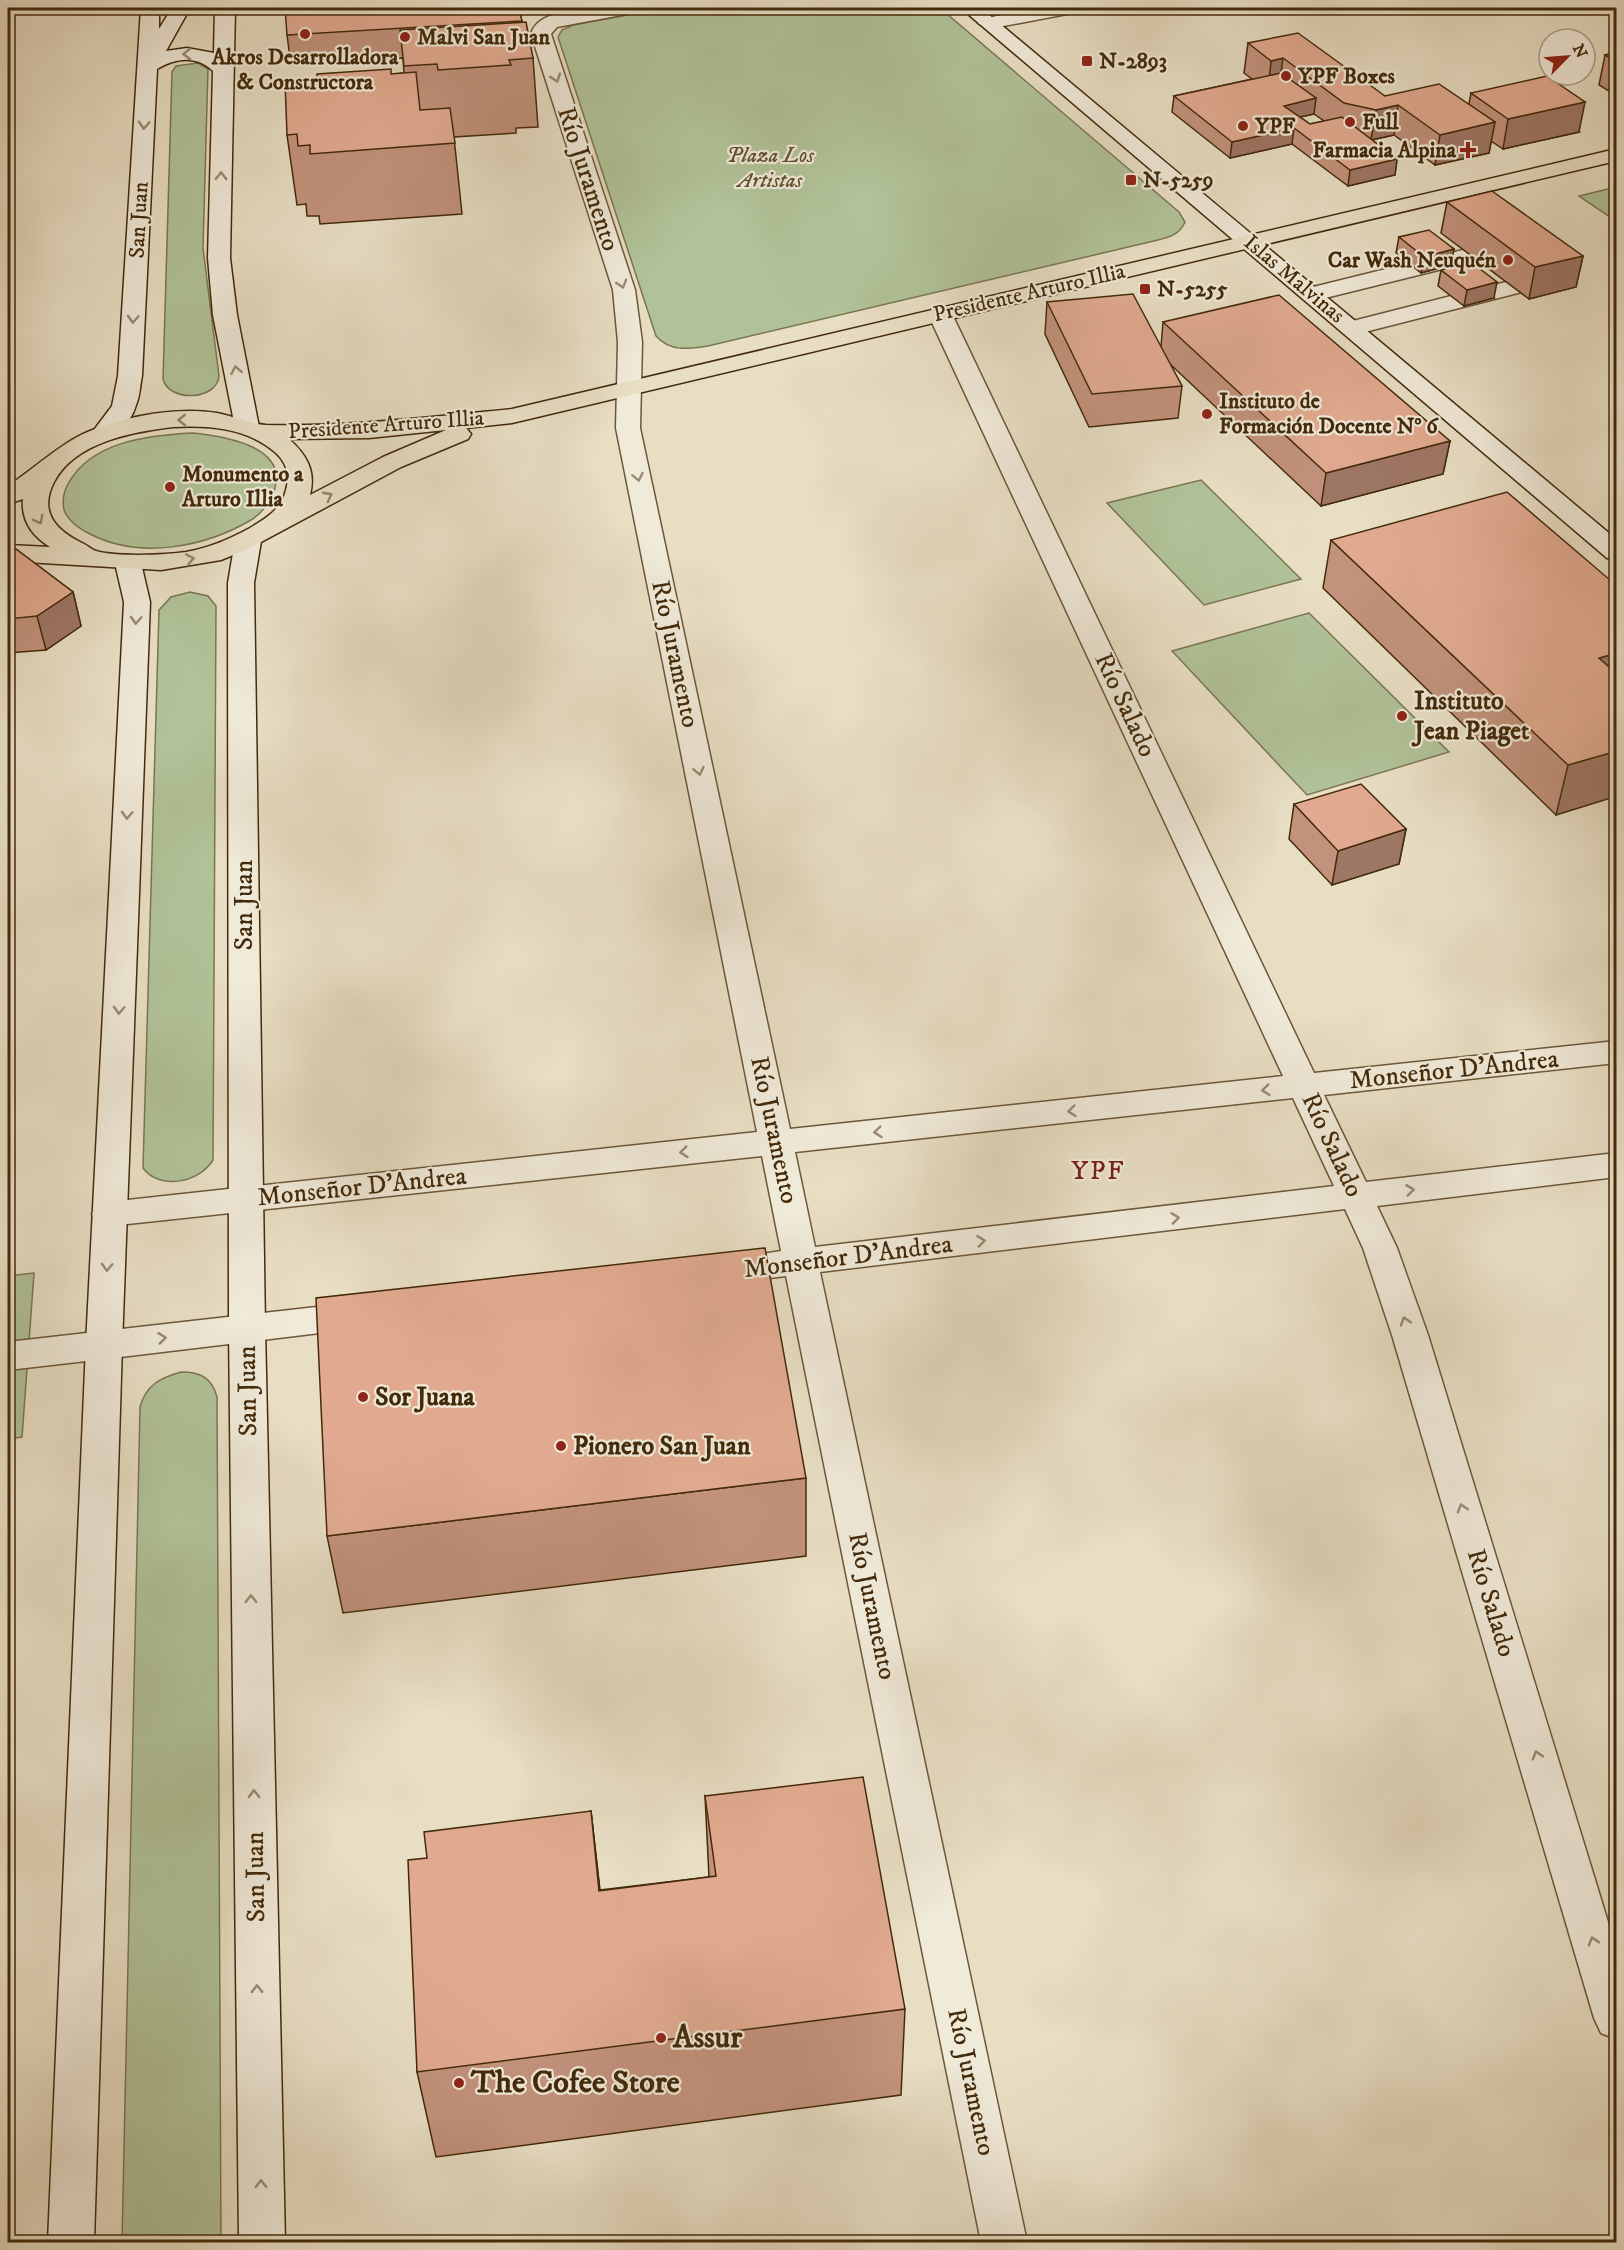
<svg xmlns="http://www.w3.org/2000/svg" width="1624" height="2250" viewBox="0 0 1624 2250" font-family="'IM FELL DW Pica',serif">
<rect width="100%" height="100%" fill="#e8dec4"/>
<filter id="stains"><feTurbulence type="fractalNoise" baseFrequency=".00333" numOctaves="4"/><feColorMatrix values="0 0 0 0 .2 0 0 0 0 .09 0 0 0 0 .02 0 0 0 .5 -.17"/></filter>
<radialGradient id="worn" r=".72"><stop offset=".6" stop-color="#630" stop-opacity="0"/><stop offset="1" stop-color="#630" stop-opacity=".3"/></radialGradient>
<!-- green -->
<g fill="#b1c298" stroke="#7a7651" stroke-width="1.5">
<path d="M 665,8 L 940,8 L 1179,212 L 1185,222 C 1180,234 1170,237 1158,240 L 708,346 C 689,349 670,352 656,336 L 558,37 L 562,30 L 573,25 Z"/>
<path d="M 198,63 L 208,69 L 203,248 L 219,376 C 217,401 168,402 163,379 L 172,72 L 176,66 Z"/>
<path d="M 1616,187 L 1616,221 L 1579,196 Z"/>
<path d="M 193,433 C 221,436 287,445 275,488 C 271,501 262,513 251,520 C 205,547 140,560 90,534 C 80,529 68,521 64,510 C 62,500 64,491 68,484 C 91,441 150,435 193,433 Z"/>
<path d="M 1201,480 L 1301,579 L 1204,605 L 1107,503 Z"/>
<path d="M 190,592 L 208,596 L 216,606 L 213,1160 C 200,1182 160,1191 143,1168 L 159,610 L 171,597 Z"/>
<path d="M 1309,613 L 1449,752 L 1307,795 L 1172,651 Z"/>
<path d="M 34,1273 L 22,1437 L 8,1439 L 8,1276 Z"/>
<path d="M 181,1372 C 201,1372 212,1378 217,1397 L 221,2242 L 122,2242 L 140,1407 C 146,1385 160,1378 181,1372 Z"/>
</g>
<g fill="none" stroke-linecap="round" stroke-linejoin="round">
<!-- service casing -->
<g stroke="#6c5738" stroke-width="3">
<g id="service">
<path d="M 1471,248 L 1479,250 L 1482,255 L 1479,260 L 1313,301 L 1305,299 L 1302,294 L 1305,289 Z"/>
<path d="M 1514,280 L 1522,282 L 1525,287 L 1522,292 L 1353,335 L 1345,333 L 1341,328 L 1345,323 Z"/>
</g>
</g>
<!-- pedestrian casing -->
<g stroke="#6c5738" stroke-width="3">
<path id="pedestrian" d="M 104,1331 L 117,1335 L 122,1345 L 117,1355 L 104,1359 L 8,1370 L 8,1342 Z"/>
</g>
<!-- minor casing -->
<g stroke="#6c5738" stroke-width="3">
<g id="minor">
<path d="M 598,8 L 637,8 L 627,14 L 557,27 L 551,34 L 635,290 L 642,342 L 640,428 L 790,1129 L 1283,1076 L 928,314 L 932,309 L 948,309 L 952,314 L 1314,1073 L 1616,1041 L 1616,1063 L 1324,1095 L 1366,1182 L 1616,1153 L 1616,1177 L 1377,1206 L 1397,1248 L 1428,1335 L 1616,1948 L 1616,2039 L 1601,2033 L 1594,2018 L 1392,1335 L 1363,1248 L 1345,1209 L 820,1272 L 1027,2242 L 981,2242 L 786,1276 L 722,1284 L 710,1280 L 705,1271 L 710,1262 L 781,1251 L 762,1156 L 109,1226 L 97,1223 L 92,1214 L 97,1205 L 109,1202 L 757,1132 L 616,428 L 618,342 L 613,290 L 531,34 C 538,10 577,11 598,8 ZM 1293,1098 L 1334,1186 L 815,1247 L 795,1152 Z"/>
<path d="M 1039,8 L 1077,8 L 1067,14 L 988,29 L 978,23 L 981,19 Z"/>
<path d="M 361,1302 L 373,1306 L 379,1315 L 373,1324 L 361,1328 L 104,1359 L 91,1355 L 86,1345 L 91,1335 L 104,1331 Z"/>
</g>
</g>
<!-- secondary casing -->
<g stroke="#432a0a" stroke-width="3">
<g id="secondary">
<path d="M 141,8 L 159,8 L 159,29 L 172,8 L 190,8 L 166,51 L 187,48 L 214,53 L 215,8 L 235,8 L 230,258 L 237,315 L 259,427 L 256,432 L 247,434 L 238,432 L 235,427 L 213,315 L 208,258 L 213,71 C 196,55 176,58 157,69 L 142,376 C 140,385 140,396 136,405 C 131,423 112,444 94,439 L 91,434 L 112,406 L 118,376 Z"/>
<path d="M 961,8 L 981,8 L 1616,539 L 1616,560 L 1607,558 Z"/>
<path d="M 248,533 L 257,535 L 261,541 L 254,583 L 265,1328 L 285,2242 L 239,2242 L 229,1328 L 228,583 L 235,541 L 239,535 Z"/>
<path d="M 128,555 L 137,557 L 141,563 L 150,602 L 122,1345 L 94,2242 L 48,2242 L 86,1345 L 124,602 L 115,563 L 119,557 Z"/>
</g>
</g>
<!-- primary casing -->
<g stroke="#432a0a" stroke-width="3">
<path id="primary" d="M 1616,149 L 1616,161 L 512,423 L 466,428 L 471,434 L 468,439 L 401,467 L 250,548 L 221,560 L 161,570 L 8,561 L 8,545 L 50,547 C 32,536 21,520 23,499 L 8,504 L 8,486 C 37,467 62,441 95,429 C 132,415 178,407 217,413 C 233,416 250,424 266,425 C 348,427 430,417 512,409 ZM 173,427 C 209,425 248,428 276,453 C 287,463 290,476 286,490 C 281,510 266,518 250,528 C 230,539 209,548 186,552 C 165,555 116,557 96,551 C 92,550 88,546 84,544 C 57,531 38,513 54,482 C 75,442 132,432 173,427 ZM 446,430 L 383,457 L 310,495 C 316,471 307,455 289,439 L 369,438 Z"/>
</g>
<!-- service -->
<use href="#service" fill="#f0ead9" fill-rule="evenodd"/>
<!-- pedestrian -->
<use href="#pedestrian" fill="#f0ead9" fill-rule="evenodd"/>
<!-- minor -->
<use href="#minor" fill="#f0ead9" fill-rule="evenodd"/>
<!-- secondary -->
<use href="#secondary" fill="#f0ead9" fill-rule="evenodd"/>
<!-- primary -->
<use href="#primary" fill="#e8dec4" fill-rule="evenodd"/>
</g>
<!-- wall -->
<g fill="#c2927c" stroke="#432a0a" stroke-width="1.5" fill-rule="evenodd">
<path d="M 519,8 L 522,22 L 533,58 L 538,127 L 516,128 L 516,133 L 454,137 L 462,214 L 320,224 L 319,216 L 307,216 L 306,204 L 297,205 L 287,135 L 392,74 L 404,73 L 403,58 L 291,65 L 287,35 Z"/>
<path d="M 1248,43 L 1385,96 L 1469,104 L 1471,93 L 1579,132 L 1503,149 L 1491,141 L 1489,153 L 1435,165 L 1394,135 L 1372,140 L 1397,159 L 1395,175 L 1348,186 L 1292,144 L 1230,158 L 1172,112 L 1174,96 L 1252,79 L 1244,73 ZM 1314,114 L 1324,121 L 1310,124 L 1300,117 Z"/>
<path d="M 1617,52 L 1617,96 L 1599,85 L 1605,55 Z"/>
<path d="M 1447,202 L 1583,256 L 1576,287 L 1529,299 L 1441,233 Z"/>
<path d="M 1399,237 L 1451,265 L 1421,273 L 1396,253 Z"/>
<path d="M 1441,270 L 1494,298 L 1464,306 L 1438,286 Z"/>
<path d="M 1047,302 L 1161,347 L 1163,322 L 1450,441 L 1443,474 L 1321,506 L 1170,364 L 1182,386 L 1178,418 L 1089,427 L 1045,334 Z"/>
<path d="M 1331,540 L 1617,586 L 1617,796 L 1556,815 L 1323,588 Z"/>
<path d="M 8,543 L 73,592 L 81,626 L 46,650 L 8,653 Z"/>
<path d="M 1294,804 L 1406,829 L 1399,864 L 1332,885 L 1289,839 Z"/>
<path d="M 806,1478 L 806,1556 L 343,1613 L 327,1536 Z"/>
<path d="M 705,1796 L 905,2009 L 901,2095 L 436,2157 L 417,2072 L 427,1858 L 591,1811 L 600,1890 L 709,1877 Z"/>
</g>
<!-- shaded-wall -->
<g fill="#9e7765" stroke="#432a0a" stroke-width="1.5">
<path d="M 1283,58 L 1279,88 L 1268,91 L 1271,61 Z"/>
<path d="M 1316,98 L 1314,114 L 1282,121 L 1284,106 Z"/>
<path d="M 1585,102 L 1579,132 L 1503,149 L 1508,119 Z"/>
<path d="M 1398,105 L 1394,135 L 1371,140 L 1376,110 Z"/>
<path d="M 1495,122 L 1489,153 L 1435,165 L 1440,135 Z"/>
<path d="M 1294,128 L 1292,144 L 1230,158 L 1232,142 Z"/>
<path d="M 1397,159 L 1395,175 L 1348,186 L 1350,170 Z"/>
<path d="M 1454,249 L 1451,265 L 1421,273 L 1424,257 Z"/>
<path d="M 1583,256 L 1576,287 L 1529,299 L 1535,267 Z"/>
<path d="M 1497,282 L 1494,298 L 1464,306 L 1467,290 Z"/>
<path d="M 1450,441 L 1443,474 L 1321,506 L 1326,473 Z"/>
<path d="M 73,592 L 81,626 L 46,650 L 37,616 Z"/>
<path d="M 1617,653 L 1617,698 L 1599,658 Z"/>
<path d="M 1617,751 L 1617,796 L 1556,815 L 1568,765 Z"/>
<path d="M 1406,829 L 1399,864 L 1332,885 L 1338,851 Z"/>
<path d="M 591,1811 L 601,1902 L 599,1891 Z"/>
</g>
<!-- building -->
<g fill="#e1aa90" stroke="#432a0a" stroke-width="1.5">
<path d="M 285,8 L 519,8 L 522,21 L 287,35 Z"/>
<path d="M 526,22 L 533,58 L 509,60 L 511,65 L 438,70 L 437,64 L 404,66 L 400,30 Z"/>
<path d="M 1298,33 L 1385,96 L 1439,84 L 1495,122 L 1440,135 L 1398,105 L 1376,110 L 1344,103 L 1283,58 L 1271,61 L 1248,43 Z"/>
<path d="M 1617,52 L 1617,62 L 1605,55 Z"/>
<path d="M 391,69 L 391,74 L 416,72 L 420,110 L 450,108 L 455,143 L 310,154 L 310,145 L 298,146 L 297,134 L 287,135 L 285,81 L 317,79 L 317,74 Z"/>
<path d="M 1281,73 L 1316,98 L 1284,106 L 1310,124 L 1342,117 L 1397,159 L 1350,170 L 1294,128 L 1232,142 L 1174,96 Z"/>
<path d="M 1547,76 L 1585,102 L 1508,119 L 1471,93 Z"/>
<path d="M 1492,191 L 1583,256 L 1535,267 L 1447,202 Z"/>
<path d="M 1429,230 L 1454,249 L 1424,257 L 1399,237 Z"/>
<path d="M 1471,262 L 1497,282 L 1467,290 L 1441,270 Z"/>
<path d="M 1133,294 L 1182,386 L 1092,394 L 1047,302 Z"/>
<path d="M 1279,295 L 1450,441 L 1326,473 L 1163,322 Z"/>
<path d="M 1507,492 L 1617,586 L 1617,653 L 1599,658 L 1617,674 L 1617,751 L 1568,765 L 1331,540 Z"/>
<path d="M 8,543 L 73,592 L 37,616 L 8,619 Z"/>
<path d="M 1361,784 L 1406,829 L 1338,851 L 1294,804 Z"/>
<path d="M 765,1248 L 806,1478 L 327,1536 L 316,1298 Z"/>
<path d="M 863,1777 L 905,2009 L 417,2072 L 408,1860 L 427,1858 L 424,1832 L 591,1811 L 599,1891 L 716,1876 L 705,1796 Z"/>
</g>
<!-- one-way arrows -->
<defs><path id="oneway-chevron" d="M-2-3.5L2.5 0L-2 3.5" fill="none" stroke-width="1.6" stroke-linecap="round" stroke-linejoin="round" transform="scale(1.5)"/></defs>
<g stroke="#9a8a72">
<use href="#oneway-chevron" transform="translate(187 54) rotate(179)"/>
<use href="#oneway-chevron" transform="translate(556 78) rotate(72)"/>
<use href="#oneway-chevron" transform="translate(144 125) rotate(93)"/>
<use href="#oneway-chevron" transform="translate(221 176) rotate(-89)"/>
<use href="#oneway-chevron" transform="translate(622 284) rotate(73)"/>
<use href="#oneway-chevron" transform="translate(133 319) rotate(93)"/>
<use href="#oneway-chevron" transform="translate(236 370) rotate(-101)"/>
<use href="#oneway-chevron" transform="translate(638 477) rotate(78)"/>
<use href="#oneway-chevron" transform="translate(136 620) rotate(93)"/>
<use href="#oneway-chevron" transform="translate(699 771) rotate(78)"/>
<use href="#oneway-chevron" transform="translate(127 815) rotate(93)"/>
<use href="#oneway-chevron" transform="translate(119 1010) rotate(93)"/>
<use href="#oneway-chevron" transform="translate(1266 1090) rotate(174)"/>
<use href="#oneway-chevron" transform="translate(1072 1111) rotate(174)"/>
<use href="#oneway-chevron" transform="translate(878 1132) rotate(174)"/>
<use href="#oneway-chevron" transform="translate(684 1152) rotate(174)"/>
<use href="#oneway-chevron" transform="translate(1410 1190) rotate(-7)"/>
<use href="#oneway-chevron" transform="translate(1175 1218) rotate(-7)"/>
<use href="#oneway-chevron" transform="translate(981 1241) rotate(-7)"/>
<use href="#oneway-chevron" transform="translate(107 1267) rotate(92)"/>
<use href="#oneway-chevron" transform="translate(1405 1321) rotate(-108)"/>
<use href="#oneway-chevron" transform="translate(162 1338) rotate(-7)"/>
<use href="#oneway-chevron" transform="translate(1462 1508) rotate(-107)"/>
<use href="#oneway-chevron" transform="translate(251 1599) rotate(-91)"/>
<use href="#oneway-chevron" transform="translate(1537 1755) rotate(-107)"/>
<use href="#oneway-chevron" transform="translate(254 1794) rotate(-91)"/>
<use href="#oneway-chevron" transform="translate(1593 1941) rotate(-107)"/>
<use href="#oneway-chevron" transform="translate(257 1989) rotate(-91)"/>
<use href="#oneway-chevron" transform="translate(261 2184) rotate(-91)"/>
</g>
<g stroke="#968467">
<use href="#oneway-chevron" transform="translate(182 420) rotate(179)"/>
<use href="#oneway-chevron" transform="translate(328 496) rotate(-28)"/>
<use href="#oneway-chevron" transform="translate(39 520) rotate(62)"/>
<use href="#oneway-chevron" transform="translate(190 559) rotate(-11)"/>
</g>
<!-- markers -->
<g fill="#8f2418" stroke="#f0ead9" stroke-width="2">
<circle cx="305" cy="34" r="6"/>
<circle cx="405" cy="37" r="6"/>
<rect x="1081" y="55" width="12" height="12" rx="3"/>
<circle cx="1286" cy="76" r="6"/>
<circle cx="1350" cy="122" r="6"/>
<circle cx="1243" cy="126" r="6"/>
<path d="M1465 141h6v6h6v6h-6v6h-6v-6h-6v-6h6z"/>
<rect x="1125" y="174" width="12" height="12" rx="3"/>
<circle cx="1508" cy="260" r="6"/>
<rect x="1139" y="283" width="12" height="12" rx="3"/>
<circle cx="1207" cy="414" r="6"/>
<circle cx="170" cy="487" r="6"/>
<circle cx="1402" cy="716" r="6"/>
<circle cx="363" cy="1397" r="6"/>
<circle cx="561" cy="1446" r="6"/>
<circle cx="661" cy="2038" r="6"/>
<circle cx="459" cy="2083" r="6"/>
</g>
<g text-anchor="middle" dominant-baseline="central" stroke-width="4.5" stroke-linejoin="round" paint-order="stroke">
<!-- far-poi labels -->
<g font-size="22" font-weight="bold" fill="#432a0a" stroke="#f0ead9" text-anchor="start">
<text x="417" y="37">Malvi San Juan</text>
<text x="305" y="57" text-anchor="middle">Akros Desarrolladora<tspan x="305" dy="25">&amp; Constructora</tspan></text>
<text x="1099" y="61">N-2893</text>
<text x="1298" y="76">YPF Boxes</text>
<text x="1362" y="122">Full</text>
<text x="1255" y="126">YPF</text>
<text x="1456" y="150" text-anchor="end">Farmacia Alpina</text>
<text x="1143" y="180">N-5259</text>
<text x="1496" y="260" text-anchor="end">Car Wash Neuquén</text>
<text x="1157" y="289">N-5255</text>
<text x="1219" y="401">Instituto de<tspan x="1219" dy="25">Formación Docente N° 6</tspan></text>
<text x="182" y="474">Monumento a<tspan x="182" dy="25">Arturo Illia</tspan></text>
</g>
<!-- far-park labels -->
<g font-size="22" font-style="italic" fill="#5e502e" stroke="#f0ead9">
<text x="770" y="155">Plaza Los<tspan x="770" dy="25">Artistas</tspan></text>
</g>
<!-- far-street labels -->
<g font-size="22" fill="#432a0a" stroke="#f0ead9">
<text transform="translate(139 220) rotate(-87)">San Juan</text>
<text transform="translate(1294 279) rotate(40)">Islas Malvinas</text>
<text transform="translate(1029 293) rotate(-13)">Presidente Arturo Illia</text>
<text transform="translate(386 425) rotate(-4)">Presidente Arturo Illia</text>
</g>
<!-- street labels -->
<g font-size="26" fill="#432a0a" stroke="#f0ead9">
<text transform="translate(588 179) rotate(72)">Río Juramento</text>
<text transform="translate(675 654) rotate(78)">Río Juramento</text>
<text transform="translate(1125 705) rotate(65)">Río Salado</text>
<text transform="translate(244 905) rotate(-90)">San Juan</text>
<text transform="translate(1454 1070) rotate(-6)">Monseñor D'Andrea</text>
<text transform="translate(774 1130) rotate(78)">Río Juramento</text>
<text transform="translate(1332 1145) rotate(65)">Río Salado</text>
<text transform="translate(362 1187) rotate(-6)">Monseñor D'Andrea</text>
<text transform="translate(848 1257) rotate(-7)">Monseñor D'Andrea</text>
<text transform="translate(248 1391) rotate(-91)">San Juan</text>
<text transform="translate(1491 1603) rotate(73)">Río Salado</text>
<text transform="translate(872 1606) rotate(78)">Río Juramento</text>
<text transform="translate(256 1877) rotate(-91)">San Juan</text>
<text transform="translate(971 2082) rotate(78)">Río Juramento</text>
</g>
<!-- poi labels -->
<g font-size="26" font-weight="bold" fill="#432a0a" stroke="#f0ead9" text-anchor="start">
<text x="1414" y="701">Instituto<tspan x="1414" dy="30">Jean Piaget</tspan></text>
<text x="375" y="1397">Sor Juana</text>
<text x="573" y="1446">Pionero San Juan</text>
</g>
<!-- neighbourhood labels -->
<g font-size="27" letter-spacing="1.5" fill="#7a1f14" stroke="#f0ead9">
<text x="1098" y="1171">YPF</text>
</g>
<!-- near-poi labels -->
<g font-size="32" font-weight="bold" fill="#432a0a" stroke="#f0ead9" text-anchor="start">
<text x="673" y="2038">Assur</text>
<text x="471" y="2083">The Cofee Store</text>
</g>
</g>
<!-- margin -->
<rect width="1624" height="2250" fill="none" stroke="#e8dec4" stroke-width="30"/>
<rect x="9" y="9" width="1606" height="2232" fill="none" stroke="#432a0a" stroke-width="3"/>
<rect x="15" y="15" width="1594" height="2220" fill="none" stroke="#432a0a" stroke-width="1.5"/>
<!-- north arrow -->
<g transform="translate(1567 57) rotate(65)"><circle r="28" fill="#f0ead9" stroke="#ab9d86" stroke-width="1.5"/>
<path d="M0-4.5L10 22L0 15L-10 22Z" fill="#8f2418"/>
<text y="-9" font-size="16" font-weight="bold" text-anchor="middle" fill="#432a0a">N</text>
</g>
<rect width="100%" height="100%" filter="url(#stains)"/>
<rect width="100%" height="100%" fill="url(#worn)"/>
</svg>
